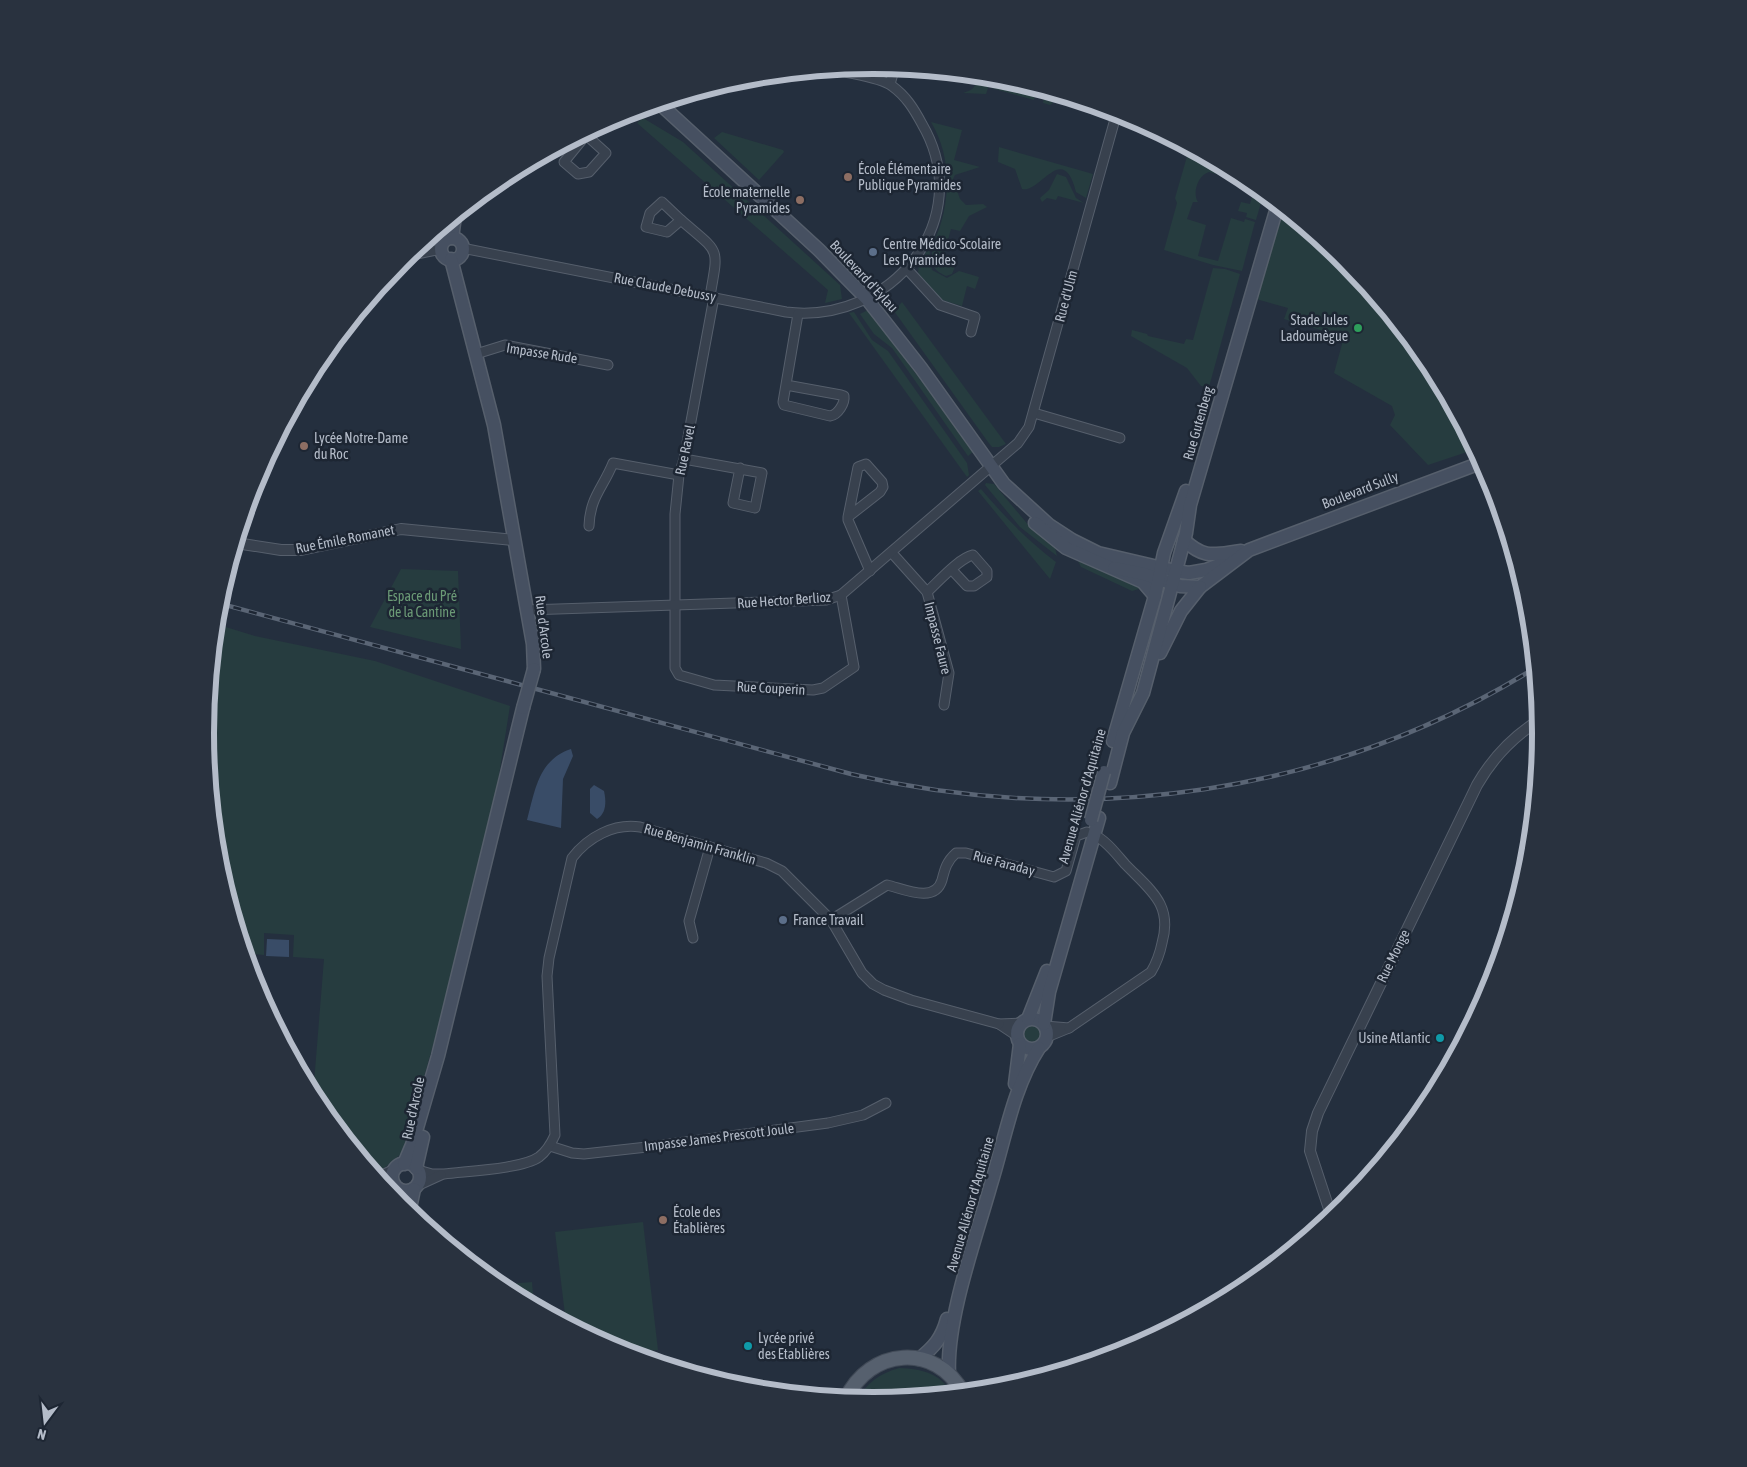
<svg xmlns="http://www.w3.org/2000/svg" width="1747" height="1467" viewBox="0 0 1747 1467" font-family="'Asap Condensed',sans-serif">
<rect width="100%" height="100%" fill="#242f3e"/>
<!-- green -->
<g fill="#263c3f">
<path d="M 971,75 L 988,76 L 989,85 L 986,94 L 963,93 C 971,90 976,89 976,79 Z"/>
<path d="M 1002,78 L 1014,90 L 1034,89 L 1053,103 L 1050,105 L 1043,103 L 1044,98 L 1035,95 L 1034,100 L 991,88 Z"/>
<path d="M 643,118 L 683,142 L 840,285 L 842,299 L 825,303 L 828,290 L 637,123 Z"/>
<path d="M 931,122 L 962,130 L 954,160 L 980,167 L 955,175 L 953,179 L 960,199 L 966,205 L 983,204 L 987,207 L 969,216 L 960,231 L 951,229 L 943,258 L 957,262 L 952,274 L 946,276 C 940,273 935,271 933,264 C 929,249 937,236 941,223 C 951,189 949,152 931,122 Z"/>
<path d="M 722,132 L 783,150 L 784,152 L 759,180 L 714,138 Z"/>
<path d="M 999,147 L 1093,174 L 1086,198 L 1076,192 C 1063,140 1040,194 1022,189 L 1015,169 L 998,162 Z"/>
<path d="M 1188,153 C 1200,168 1217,166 1234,172 C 1242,174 1248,180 1254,185 L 1209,172 C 1198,175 1192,193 1198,202 L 1193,202 L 1187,219 L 1206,225 L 1198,256 L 1218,261 L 1231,218 L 1244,222 L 1245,219 L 1255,222 L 1242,271 L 1213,265 L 1164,250 L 1177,203 L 1175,198 Z"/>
<path d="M 1057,174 L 1066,177 L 1076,198 L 1084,203 L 1058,196 L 1056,200 L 1047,198 L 1042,202 L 1040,198 L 1049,190 Z"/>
<path d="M 1253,193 L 1263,196 L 1256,220 L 1246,217 L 1247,213 L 1238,211 L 1241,202 L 1250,204 Z"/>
<path d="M 1282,208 L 1346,261 L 1429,362 L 1476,449 L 1428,465 L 1390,425 L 1395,415 L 1392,406 L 1334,373 L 1344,337 L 1284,319 L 1288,308 L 1256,299 Z"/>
<path d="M 929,247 L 932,270 L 947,278 L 959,271 L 979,277 L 975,289 L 967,286 L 962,306 L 939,299 L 918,273 L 919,264 Z"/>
<path d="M 1213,268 L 1225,269 L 1240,274 L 1209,387 L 1201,386 L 1187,368 L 1131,336 L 1132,330 L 1147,334 L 1148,336 L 1184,344 L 1186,339 L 1193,340 Z"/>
<path d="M 902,302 L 1006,444 L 999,447 L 992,447 L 988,442 L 894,311 Z"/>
<path d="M 868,310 L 974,451 L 968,456 L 892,348 L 874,334 L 860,314 Z"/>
<path d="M 854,312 L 872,340 L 888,351 L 967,463 L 969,475 L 967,477 L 849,313 Z"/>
<path d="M 986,483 L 994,484 L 1030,527 L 1055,548 L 1057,556 L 1020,527 L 985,485 Z"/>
<path d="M 981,489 C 1004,516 1027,540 1056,562 L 1050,579 L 978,491 Z"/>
<path d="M 1077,559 C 1099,570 1122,576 1142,588 L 1132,591 L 1081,567 Z"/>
<path d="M 401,569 L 458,571 L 461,649 L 370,627 Z"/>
<path d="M 216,624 L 255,636 L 375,661 L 510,706 L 484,869 L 402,1153 L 377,1174 L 374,1174 L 318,1105 L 313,1095 L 324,959 L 293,957 L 294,935 L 264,933 L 264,955 L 245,953 L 218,864 L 205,733 Z"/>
<circle cx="1032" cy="1035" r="9"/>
<path d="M 643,1222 L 658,1350 L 625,1353 L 566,1323 L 555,1232 Z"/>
<path d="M 532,1282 L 534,1307 L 496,1285 Z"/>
<path d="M 899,1368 C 923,1369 939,1373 953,1394 L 873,1402 L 857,1400 C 868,1382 879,1374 899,1368 Z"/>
</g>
<!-- water -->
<g fill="#394c67">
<path d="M 571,749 L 573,756 L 563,779 L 561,828 L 527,820 C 535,791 538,760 571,749 Z"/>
<path d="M 594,785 L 604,791 C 606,800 607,813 597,819 L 590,813 L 590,789 Z"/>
<path d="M 267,939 L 289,940 L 289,957 L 266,956 Z"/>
</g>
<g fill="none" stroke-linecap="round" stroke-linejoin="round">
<!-- minor casing -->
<g stroke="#565f6c" stroke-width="11">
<g id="minor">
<path d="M 890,84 L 895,67"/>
<path d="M 586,135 L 606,153 L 589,172 L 578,174 L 564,162 Z"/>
<path d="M 662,202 L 681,220 L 667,232 L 646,227 L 650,213 Z"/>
<path d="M 681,220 C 720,254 719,245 710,296"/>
<path d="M 462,248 L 786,312 C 891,325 978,220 922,124 C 914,109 906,96 892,86 C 880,77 849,74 833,69"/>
<path d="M 407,256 L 441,249"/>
<path d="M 907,269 L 940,305 L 975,317 L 971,332"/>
<path d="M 714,297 L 684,459 L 679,475 L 675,514 L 675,668 L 679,675 L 714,685 L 813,690 L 823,688 L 854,667 L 841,595"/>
<path d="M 476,354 L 505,345 L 608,365"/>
<path d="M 786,385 L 841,395 L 844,396 C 845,403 838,415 830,416 L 784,405 L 783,402 L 798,314"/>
<path d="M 1034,413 L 1120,438"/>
<path d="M 684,459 L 762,473 L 755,508 L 733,503 L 740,468"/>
<path d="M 848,517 L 880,492 L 883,487 L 882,482 L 866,464 L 858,467 L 848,517 L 848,520 L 870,571"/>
<path d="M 589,526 C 590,497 603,488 613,463 L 679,475"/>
<path d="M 892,553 L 927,592 L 949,673 L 944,705"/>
<path d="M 927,592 C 938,582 959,558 973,555 L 987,571 L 987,577 L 974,586 L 967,586 L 952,570"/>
<path d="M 528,610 L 826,600 L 841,595 L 1018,443 L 1029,427 L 1117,112"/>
<path d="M 831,920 L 887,885 C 904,889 935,904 942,880 C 945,868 947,861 956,853 L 966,853 L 1054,877 L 1066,871 L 1076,836 L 1087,832"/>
<path d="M 693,938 L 689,921 L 710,847"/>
<path d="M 1045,1026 L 1069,1028 L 1047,1037"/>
<path d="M 1069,1028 L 1151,972 C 1157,962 1160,953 1162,943 C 1173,904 1150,890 1125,864 C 1117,855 1106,840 1094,835"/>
<path d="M 1017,1036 L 999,1024 L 1021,1023"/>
<path d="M 550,1146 L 572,1153 L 584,1154 L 647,1147 L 828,1123 L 863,1115 L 886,1103"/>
<path d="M 418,1170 L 432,1174 L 444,1174 C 467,1171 522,1169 539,1157 C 547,1151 551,1144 555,1135 L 547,976 L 549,958 L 572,858 C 588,837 614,823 640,827 L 766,863 L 782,871 L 831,920 L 862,973 L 873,984 L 884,990 L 911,1000 L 999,1024"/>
<path d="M 377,1177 L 395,1169"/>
<path d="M 382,1184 L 393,1183"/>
<path d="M 417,1186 L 441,1175"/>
</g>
</g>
<!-- tertiary casing -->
<g stroke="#565f6c" stroke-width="12">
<g id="tertiary">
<path d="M 236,543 L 281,550 L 301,550 L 401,529 L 514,540"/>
<path d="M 1332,1218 L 1310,1151 L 1312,1131 L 1318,1113 L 1477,785 C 1493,757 1513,736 1541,719"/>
</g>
</g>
<!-- secondary casing -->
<g stroke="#565f6c" stroke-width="15">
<g id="secondary">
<path d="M 659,103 L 819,250 L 867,299 L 921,368 L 1004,484 L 1049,525 L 1072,540 L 1098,553 L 1175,571 L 1189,573 L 1206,570 L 1234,559"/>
<path d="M 452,238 L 455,216"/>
<circle cx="452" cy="249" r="11"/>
<path d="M 451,259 L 494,425 L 533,644 L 534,669"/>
<path d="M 1035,523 L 1066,548 L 1143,582 L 1155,596"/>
<path d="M 1184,540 C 1205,560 1215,554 1241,551"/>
<path d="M 1114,568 L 1144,574 L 1180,586 L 1200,587 L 1249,550 L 1483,462"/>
<path d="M 1160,653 L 1181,611 L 1200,587"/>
<path d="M 1113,741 L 1155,596 L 1164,553 L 1186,491"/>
<path d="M 1110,783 L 1123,733 L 1143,693 L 1186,533 L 1190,505 L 1278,204"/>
<circle cx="1032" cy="1034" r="15"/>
<path d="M 1028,1019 L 1047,971"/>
<path d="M 1044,1024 L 1049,992 L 1099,818"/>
<path d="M 1015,1084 L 1020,1044"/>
<circle cx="406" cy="1177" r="14"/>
<path d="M 404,1164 L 412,1145 L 438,1056 L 523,708"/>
<path d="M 416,1168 L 423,1137"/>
<path d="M 409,1213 L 414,1189"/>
<path d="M 919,1359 C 934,1347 942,1338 947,1319"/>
<path d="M 949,1374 C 946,1319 976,1238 991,1184 C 1005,1139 1013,1088 1039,1048"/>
</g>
</g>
<!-- primary casing -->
<g stroke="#414a57" stroke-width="16">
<path id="primary" d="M 846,1399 C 869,1348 936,1342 963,1393"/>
</g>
<!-- minor -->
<use href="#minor" stroke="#38414e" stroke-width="9"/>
<!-- tertiary -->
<use href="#tertiary" stroke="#38414e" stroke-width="10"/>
<!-- secondary -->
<use href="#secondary" stroke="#465061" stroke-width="12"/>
<!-- primary -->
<use href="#primary" stroke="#56606e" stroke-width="14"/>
<!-- rail casing -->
<g stroke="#5a6575" stroke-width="4.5">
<path id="rail" d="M 218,603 L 851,774 C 1086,829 1330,795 1535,668"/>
</g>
<!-- rail -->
<use href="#rail" stroke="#1d2633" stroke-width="2.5" stroke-dasharray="8" stroke-linecap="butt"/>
<!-- secondary-bridge casing -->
<g stroke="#565f6c" stroke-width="15" stroke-linecap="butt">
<g id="secondary-bridge">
<path d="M 523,708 L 534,669"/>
<path d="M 1091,820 L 1104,772"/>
</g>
</g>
<!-- secondary-bridge -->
<use href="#secondary-bridge" stroke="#465061" stroke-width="12"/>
</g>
<!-- markers -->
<g fill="#8d6e63" stroke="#1d2633" stroke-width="2">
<circle cx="848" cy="177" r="5"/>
<circle cx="800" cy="200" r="5"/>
<circle cx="304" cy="446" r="5"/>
<circle cx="663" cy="1220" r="5"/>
</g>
<g fill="#5c6f8a" stroke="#1d2633" stroke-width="2">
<circle cx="873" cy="252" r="5"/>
<circle cx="783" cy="920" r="5"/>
</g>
<circle fill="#2e9e5b" stroke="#1d2633" stroke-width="2" cx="1358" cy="328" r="5"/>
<g fill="#0f9aa8" stroke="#1d2633" stroke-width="2">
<circle cx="1440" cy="1038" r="5"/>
<circle cx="748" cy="1346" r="5"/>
</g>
<g text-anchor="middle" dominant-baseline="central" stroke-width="5" stroke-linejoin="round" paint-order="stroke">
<!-- poi labels -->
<g font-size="14" fill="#b4bcc9" stroke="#1d2633" text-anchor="start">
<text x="858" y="169">École Élémentaire<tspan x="858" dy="16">Publique Pyramides</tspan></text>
<text x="790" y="192" text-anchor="end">École maternelle<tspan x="790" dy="16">Pyramides</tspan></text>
<text x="883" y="244">Centre Médico-Scolaire<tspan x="883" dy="16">Les Pyramides</tspan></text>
<text x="1348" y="320" text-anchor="end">Stade Jules<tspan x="1348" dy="16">Ladoumègue</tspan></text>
<text x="314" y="438">Lycée Notre-Dame<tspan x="314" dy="16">du Roc</tspan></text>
<text x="793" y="920">France Travail</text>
<text x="1430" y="1038" text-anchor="end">Usine Atlantic</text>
<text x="673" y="1212">École des<tspan x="673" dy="16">Établières</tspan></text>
<text x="758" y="1338">Lycée privé<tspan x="758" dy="16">des Etablières</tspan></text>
</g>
<!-- street labels -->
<g font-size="14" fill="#b4bcc9" stroke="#1d2633">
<text transform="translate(864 276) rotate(47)">Boulevard d'Eylau</text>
<text transform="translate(665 287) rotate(11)">Rue Claude Debussy</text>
<text transform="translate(1066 296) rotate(-75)">Rue d'Ulm</text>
<text transform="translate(542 353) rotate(9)">Impasse Rude</text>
<text transform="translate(1198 423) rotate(-74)">Rue Gutenberg</text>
<text transform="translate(685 450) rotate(-78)">Rue Ravel</text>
<text transform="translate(1360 490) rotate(-21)">Boulevard Sully</text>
<text transform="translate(345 539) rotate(-11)">Rue Émile Romanet</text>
<text transform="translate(784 600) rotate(-4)">Rue Hector Berlioz</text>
<text transform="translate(544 627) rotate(83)">Rue d'Arcole</text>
<text transform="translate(938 638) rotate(76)">Impasse Faure</text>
<text transform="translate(771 688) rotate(3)">Rue Couperin</text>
<text transform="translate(1082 796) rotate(-74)">Avenue Aliénor d'Aquitaine</text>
<text transform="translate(700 844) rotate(16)">Rue Benjamin Franklin</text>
<text transform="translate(1004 863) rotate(15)">Rue Faraday</text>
<text transform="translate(1393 956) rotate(-64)">Rue Monge</text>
<text transform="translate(413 1108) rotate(-78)">Rue d'Arcole</text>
<text transform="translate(719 1137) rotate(-7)">Impasse James Prescott Joule</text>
<text transform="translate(970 1204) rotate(-74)">Avenue Aliénor d'Aquitaine</text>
</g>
<!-- park labels -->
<g font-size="14" fill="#6b9a76" stroke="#1d2633">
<text x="422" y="596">Espace du Pré<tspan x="422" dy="16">de la Cantine</tspan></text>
</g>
</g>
<!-- crop -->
<path d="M0 0H1747V1467H0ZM214 733a659 659 0 1 1 1318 0a659 659 0 1 1-1318 0Z" fill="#29323f" fill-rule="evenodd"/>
<path fill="none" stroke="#b4bcc9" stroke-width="6" d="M214 733a659 659 0 1 1 1318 0a659 659 0 1 1-1318 0Z"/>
<!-- north arrow -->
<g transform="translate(45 1422) rotate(195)" stroke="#1d2633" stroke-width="4" paint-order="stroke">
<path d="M0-4L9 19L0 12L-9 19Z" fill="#b4bcc9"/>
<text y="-8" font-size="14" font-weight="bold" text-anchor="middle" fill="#b4bcc9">N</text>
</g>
</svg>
